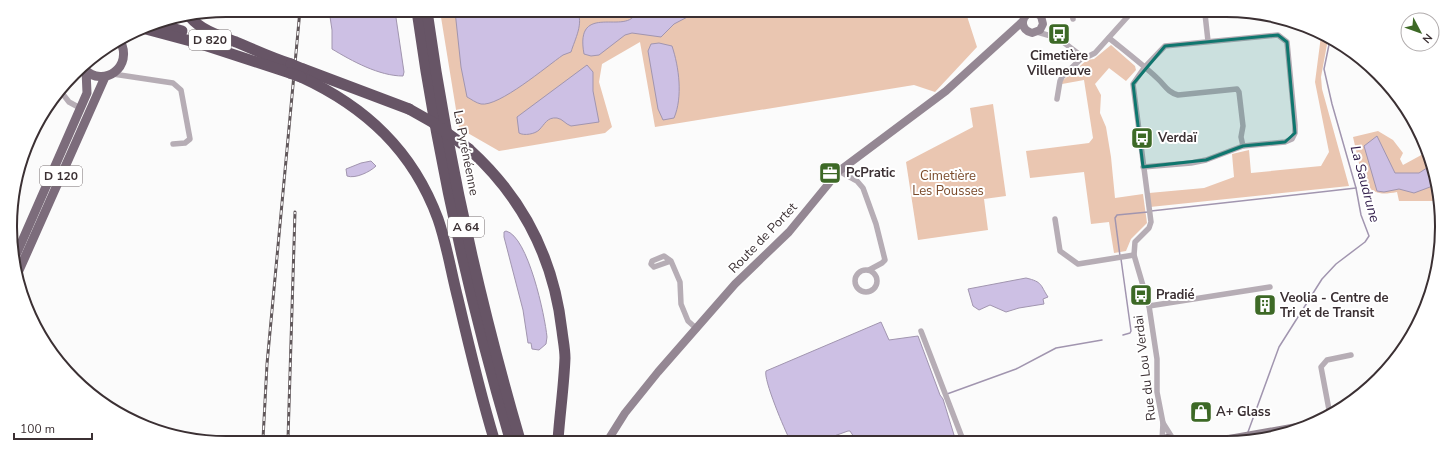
<svg xmlns="http://www.w3.org/2000/svg" width="1452" height="453" viewBox="0 0 1452 453" font-family="'Nunito Sans',sans-serif">
<rect width="100%" height="100%" fill="#fbfbfb"/>
<!-- green -->
<g fill="#eac6b1">
<path d="M 440,11 L 966,13 L 977,47 L 935,92 L 914,85 L 655,127 L 640,42 L 602,64 L 599,82 L 612,127 L 605,133 L 499,151 L 459,128 Z"/>
<path d="M 1321,36 L 1328,39 L 1321,77 L 1322,89 L 1349,186 L 1150,207 L 1149,193 L 1204,188 L 1234,177 L 1232,154 L 1249,150 L 1251,173 L 1321,166 L 1329,152 L 1315,82 Z"/>
<path d="M 1111,45 L 1135,66 L 1136,70 L 1126,81 L 1109,68 L 1095,84 L 1101,95 L 1100,113 L 1106,127 L 1111,157 L 1115,198 L 1143,194 L 1147,223 L 1131,239 L 1126,251 L 1114,253 L 1109,222 L 1091,224 L 1084,172 L 1030,178 L 1026,151 L 1089,143 L 1093,138 L 1084,80 L 1062,84 L 1061,82 L 1087,60 L 1094,59 Z"/>
<path d="M 993,104 L 1006,196 L 984,199 L 988,230 L 918,240 L 906,162 L 973,127 L 970,108 Z"/>
<path d="M 1378,131 L 1393,140 L 1403,153 L 1400,159 L 1403,165 L 1425,153 L 1438,184 L 1438,201 L 1399,201 L 1397,192 C 1381,195 1377,194 1364,185 L 1353,137 Z"/>
</g>
<!-- water -->
<g fill="#cdc0e4" stroke="#a195af">
<path d="M 329,10 L 395,11 L 404,72 L 403,76 C 379,76 352,61 332,49 L 332,30 Z"/>
<path d="M 455,11 L 577,11 C 584,23 575,39 571,52 L 563,55 C 547,66 499,107 481,104 C 476,103 471,99 467,97 L 461,67 Z"/>
<path d="M 636,12 L 697,12 L 674,24 L 661,37 L 632,33 L 625,35 L 599,55 L 591,56 L 584,54 C 574,0 628,37 636,12 Z"/>
<path d="M 659,43 L 672,46 C 679,67 683,97 674,118 L 663,120 L 658,109 L 648,51 L 651,44 Z"/>
<path d="M 587,65 L 593,72 L 593,91 L 599,122 L 571,126 C 565,124 563,119 557,118 C 547,117 545,124 539,130 C 535,134 524,136 519,133 L 517,117 Z"/>
<path d="M 1377,136 L 1395,173 L 1419,173 L 1430,166 L 1438,184 L 1414,193 L 1399,189 L 1384,192 L 1377,191 L 1364,146 Z"/>
<path d="M 371,161 L 376,166 C 370,172 355,179 347,176 L 346,169 L 361,163 Z"/>
<path d="M 506,231 C 528,236 545,316 547,337 L 546,344 L 539,350 L 532,349 L 531,343 L 528,343 L 523,310 L 504,237 L 504,232 Z"/>
<path d="M 1026,278 C 1043,282 1040,285 1048,297 L 1043,299 L 1044,304 L 1019,308 L 1006,312 L 990,305 L 979,310 L 973,306 L 968,289 Z"/>
<path d="M 881,322 L 889,340 L 918,336 L 940,395 L 943,399 L 954,435 L 941,440 L 856,440 L 850,431 L 848,431 L 823,440 L 790,440 C 785,431 763,379 766,371 Z"/>
</g>
<g fill="none" stroke-linecap="round" stroke-linejoin="round">
<!-- stream -->
<g stroke="#a195af" stroke-width="1.5">
<path d="M 1151,211 L 1356,188"/>
<path d="M 1120,256 L 1115,218 L 1117,215 L 1148,212"/>
<path d="M 1121,259 L 1131,331 L 1130,333 L 1123,335"/>
<path d="M 947,394 L 1016,369 L 1056,348 L 1102,340"/>
<path d="M 1248,432 L 1279,347 L 1322,279 L 1336,264 L 1365,242 L 1369,236 L 1361,215 L 1356,188 L 1332,104 L 1324,69 L 1330,40"/>
</g>
<!-- street -->
<g stroke="#b6adb5" stroke-width="5.5">
<path d="M 1072,13 L 1073,19"/>
<path d="M 1205,14 L 1208,41"/>
<path d="M 1037,32 L 1058,38 L 1080,55 L 1089,56 L 1095,53 L 1130,14"/>
<path d="M 1109,38 C 1125,51 1142,64 1157,78 C 1165,85 1167,92 1178,95 L 1237,89 L 1239,92 L 1243,126 L 1241,137 L 1243,146"/>
<path d="M 113,74 L 173,83 L 181,90 L 190,139 L 185,143 L 173,144"/>
<path d="M 62,93 L 69,102 L 80,108"/>
<path d="M 1057,99 L 1060,81 L 1062,77 L 1084,56"/>
<path d="M 1143,167 L 1191,163 L 1206,160 L 1243,146 L 1285,142 L 1292,139 L 1295,133 L 1295,125 L 1287,42 L 1278,35 L 1165,46 L 1144,68 L 1133,84 L 1151,222 L 1149,228 L 1135,242 L 1134,255 L 1149,306 L 1157,359 L 1157,392 L 1163,423 L 1162,441"/>
<path d="M 839,171 L 857,181 L 863,188 L 876,224 L 885,260 L 882,263 L 869,270"/>
<path d="M 1055,219 L 1060,251 L 1078,264 L 1134,255"/>
<path d="M 671,261 L 654,267 L 651,264 L 652,261 L 664,256 L 671,261 L 680,282 L 681,304 L 688,321 L 697,329"/>
<circle cx="866" cy="281" r="11"/>
<path d="M 1149,306 L 1270,287"/>
<path d="M 921,331 L 963,440"/>
<path d="M 1330,415 L 1321,367 L 1327,360 L 1351,355"/>
<path d="M 1163,423 L 1173,439"/>
</g>
<!-- secondary -->
<g stroke="#948793" stroke-width="8">
<path d="M 1029,13 C 1020,19 1021,30 1032,33 L 1040,30 L 1043,24 L 1041,16 L 1036,13"/>
<path d="M 608,440 L 625,413 L 658,372 L 735,284 L 789,232 L 839,171 L 946,91 L 1023,21"/>
<path d="M 1162,441 L 1167,438 L 1179,441"/>
<path d="M 1218,441 L 1308,425"/>
</g>
<!-- primary -->
<g stroke="#7c6c7b" stroke-width="9">
<path d="M 84,69 C 104,89 134,66 120,41"/>
<path d="M 16,255 L 87,93 L 86,70"/>
<path d="M 17,275 L 105,77"/>
</g>
<!-- highway -->
<g stroke="#675566" stroke-width="11">
<path d="M 417,11 C 437,156 469,299 510,439"/>
<path d="M 427,11 C 447,156 479,299 520,440"/>
<path d="M 190,17 C 202,31 220,36 236,42 C 255,50 272,58 291,64"/>
<path d="M 158,24 L 182,31"/>
<path d="M 142,28 L 198,43 L 290,73"/>
<path d="M 303,69 L 409,109"/>
<path d="M 301,77 C 366,107 413,151 438,219 C 447,245 451,272 458,299 C 469,346 480,393 494,439"/>
<path d="M 469,149 C 522,197 554,259 562,331 C 563,340 565,349 565,358 C 564,385 560,412 558,440"/>
</g>
<!-- rail casing -->
<g stroke="#60575a" stroke-width="3">
<g id="rail">
<path d="M 263,439 L 267,364 L 300,10"/>
<path d="M 288,439 L 295,212"/>
</g>
</g>
<!-- rail -->
<use href="#rail" stroke="#fff" stroke-width="1.5" stroke-dasharray="4.5" stroke-linecap="butt"/>
<!-- highway-bridge -->
<g stroke="#675566" stroke-width="11">
<path d="M 291,64 L 303,69"/>
<path d="M 290,73 L 301,77"/>
<path d="M 409,109 L 432,122 L 469,149"/>
</g>
</g>
<!-- marked area -->
<path fill="#0f766e" fill-opacity="0.2" stroke="#0f766e" stroke-width="3" stroke-linejoin="round" d="M 1278,35 L 1287,42 L 1295,133 L 1285,142 L 1243,146 L 1206,160 L 1143,167 L 1133,84 L 1165,46 Z"/>
<!-- icons -->
<defs>
<g id="bus-square" transform="scale(1.15)"><rect x="-9" y="-9" width="18" height="18" rx="4" fill="#3d6926" stroke="#fff"/><path d="M-5-6H5V4H4V6H2V4H-2V6H-4V4H-5ZM-3.5-4V0h7V-4ZM-3.5 1.2v1.5H-2V1.2ZM2 1.2v1.5H3.5V1.2Z" fill="#fff"/></g>
<g id="office-square" transform="scale(1.15)"><rect x="-9" y="-9" width="18" height="18" rx="4" fill="#3d6926" stroke="#fff"/><path d="M-6-3h4V-5.5h4V-3h4V5H-6ZM-1-4.5V-3h2v-1.5ZM-6 0V1H6V0Z" fill="#fff"/></g>
<g id="building-square" transform="scale(1.15)"><rect x="-9" y="-9" width="18" height="18" rx="4" fill="#3d6926" stroke="#fff"/><path d="M-4-6H4V6H1V3H-1V6H-4ZM-2.5-4.3h1.7v1.8h-1.7ZM.8-4.3h1.7v1.8H.8ZM-2.5-1h1.7V.8h-1.7ZM.8-1h1.7V.8H.8Z" fill="#fff"/></g>
<g id="shop-square" transform="scale(1.15)"><rect x="-9" y="-9" width="18" height="18" rx="4" fill="#3d6926" stroke="#fff"/><path d="M-5-2.5h2.3a2.7 3.5 0 0 1 5.4 0H5L5.5 6h-11ZM-1.5-2.5h3a1.5 2.3 0 0 0-3 0Z" fill="#fff"/></g>
</defs>
<g fill-rule="evenodd">
<use href="#bus-square" x="1059" y="34"/>
<use href="#bus-square" x="1142" y="138"/>
<use href="#office-square" x="830" y="173"/>
<use href="#bus-square" x="1141" y="295"/>
<use href="#building-square" x="1265" y="305"/>
<use href="#shop-square" x="1201" y="412"/>
</g>
<g text-anchor="middle" dominant-baseline="central" stroke-width="4" stroke-linejoin="round" paint-order="stroke">
<!-- shield labels -->
<g fill="#fff" stroke="#766e70" stroke-width="1">
<rect x="189" y="30" width="42" height="20" rx="3"/>
<rect x="40" y="166" width="42" height="20" rx="3"/>
<rect x="448" y="217" width="36" height="20" rx="3"/>
</g>
<g font-size="12" font-weight="bold" fill="#3b3033">
<text x="210" y="40">D 820</text>
<text x="61" y="176">D 120</text>
<text x="466" y="227">A 64</text>
</g>
<!-- poi labels -->
<g font-size="13" font-weight="bold" fill="#3b3033" stroke="#fff" text-anchor="start">
<text x="1059" y="56" text-anchor="middle">Cimetière<tspan x="1059" dy="15">Villeneuve</tspan></text>
<text x="1158" y="138">Verdaï</text>
<text x="846" y="173">PcPratic</text>
<text x="1156" y="295">Pradié</text>
<text x="1280" y="298">Veolia - Centre de<tspan x="1280" dy="15">Tri et de Transit</tspan></text>
<text x="1216" y="412">A+ Glass</text>
</g>
<!-- street labels -->
<g font-size="13" fill="#3b3033" stroke="#fff">
<text transform="translate(466 153) rotate(79)">La Pyrénéenne</text>
<text transform="translate(763 238) rotate(-46)">Route de Portet</text>
<text transform="translate(1145 368) rotate(-97)">Rue du Lou Verdai</text>
</g>
<!-- park labels -->
<g font-size="13" fill="#794929" stroke="#fff">
<text x="948" y="176">Cimetière<tspan x="948" dy="15">Les Pousses</tspan></text>
</g>
<!-- water labels -->
<g font-size="14" font-style="italic" fill="#34204d" stroke="#fff">
<text transform="translate(1365 184) rotate(75)">La Saudrune</text>
</g>
</g>
<!-- crop -->
<path d="M0 0H1452V453H0ZM226 17H1226A209 209 0 0 1 1435 226V227A209 209 0 0 1 1226 436H226A209 209 0 0 1 17 227V226A209 209 0 0 1 226 17Z" fill="#fff" fill-rule="evenodd"/>
<path fill="none" stroke="#3b3033" stroke-width="2" d="M226 17H1226A209 209 0 0 1 1435 226V227A209 209 0 0 1 1226 436H226A209 209 0 0 1 17 227V226A209 209 0 0 1 226 17Z"/>
<!-- north arrow -->
<g transform="translate(1420 32) rotate(131)"><circle r="19" fill="#ffffff" stroke="#b1acad"/>
<path d="M0-3L7 15L0 10L-7 15Z" fill="#3d6926"/>
<text y="-6" font-size="11" font-weight="bold" text-anchor="middle" fill="#3b3033">N</text>
</g>
<!-- scale -->
<path d="M14 433v6h78v-6" fill="none" stroke="#3b3033" stroke-width="2"/>
<text x="20" y="433" font-size="12" fill="#3b3033" stroke="#ffffff" stroke-width="3" paint-order="stroke">100 m</text>
</svg>
